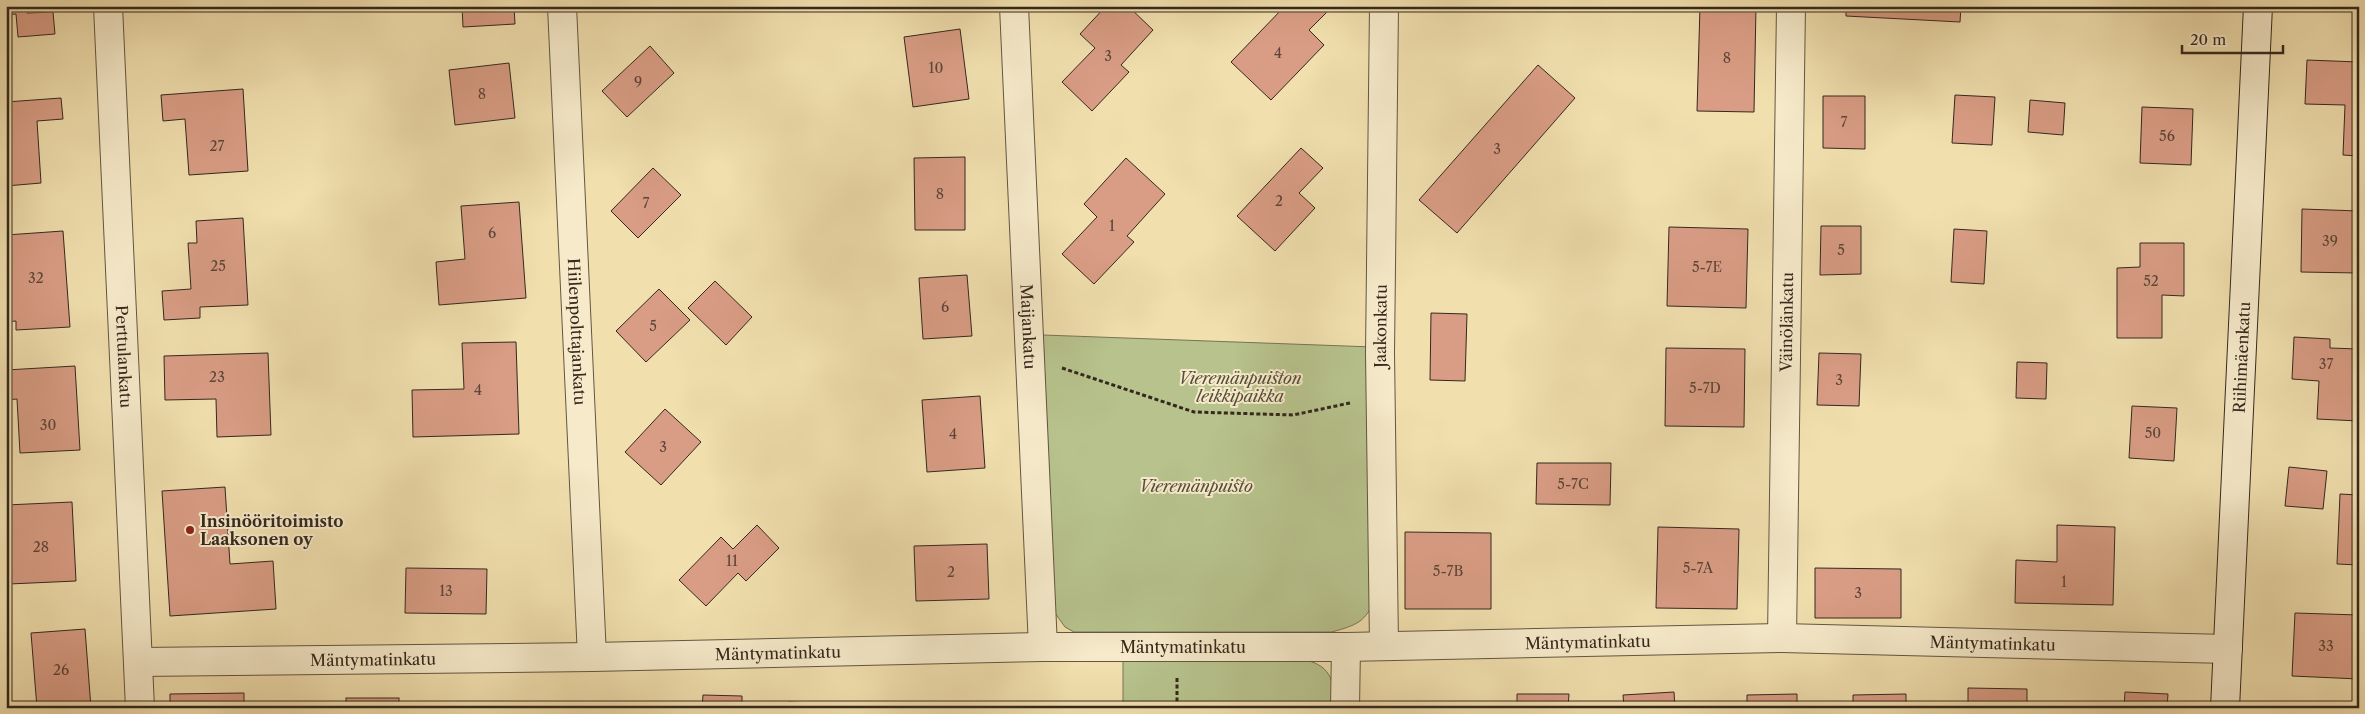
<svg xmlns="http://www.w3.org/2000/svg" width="2365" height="714" viewBox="0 0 2365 714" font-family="'Libre Caslon Text',serif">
<rect width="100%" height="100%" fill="#f1dfae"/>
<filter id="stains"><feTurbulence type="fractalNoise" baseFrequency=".004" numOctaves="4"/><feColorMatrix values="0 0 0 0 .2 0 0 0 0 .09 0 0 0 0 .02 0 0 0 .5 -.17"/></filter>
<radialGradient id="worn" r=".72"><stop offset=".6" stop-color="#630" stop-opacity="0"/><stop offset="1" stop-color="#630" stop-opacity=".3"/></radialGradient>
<!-- green -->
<g fill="#b7c28c" stroke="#767555">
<path d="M 1043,335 L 1373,347 L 1375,599 C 1365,623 1356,625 1332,632 L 1074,632 L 1065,627 L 1055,613 Z"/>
<path d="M 1306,660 C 1333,667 1334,683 1334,708 L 1123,708 L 1123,661 Z"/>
</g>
<!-- building -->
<g fill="#d99d85" stroke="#34281e">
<path d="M 6,6 L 26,6 L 27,13 L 53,12 L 55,34 L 18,37 L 16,14 L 6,15 Z"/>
<path d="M 462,6 L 514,6 L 515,24 L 463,27 Z"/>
<path d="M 1106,6 L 1128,6 L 1153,30 L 1121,65 L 1129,72 L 1092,111 L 1062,82 L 1095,48 L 1080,34 Z"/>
<path d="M 1285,6 L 1325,6 L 1329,10 L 1309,30 L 1324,45 L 1271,100 L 1231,62 Z"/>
<path d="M 1700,6 L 1756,6 L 1754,112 L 1697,111 Z"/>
<path d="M 1846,6 L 1961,6 L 1960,22 L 1846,16 Z"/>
<path d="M 960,29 L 969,99 L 913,107 L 904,37 Z"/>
<path d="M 650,46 L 674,73 L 627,117 L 602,91 Z"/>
<path d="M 2307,60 L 2359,62 L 2359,156 L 2343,155 L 2345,105 L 2305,104 Z"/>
<path d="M 509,63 L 515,118 L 455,125 L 449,70 Z"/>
<path d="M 1538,65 L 1575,98 L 1457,233 L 1419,200 Z"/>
<path d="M 243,89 L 248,171 L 189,175 L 185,119 L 163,121 L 161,95 Z"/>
<path d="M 1955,95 L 1995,97 L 1992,145 L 1952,143 Z"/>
<path d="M 1823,96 L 1865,96 L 1865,149 L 1823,148 Z"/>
<path d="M 61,98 L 63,119 L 37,121 L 41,183 L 6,186 L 6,102 Z"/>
<path d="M 2030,100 L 2065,103 L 2063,135 L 2028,132 Z"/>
<path d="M 2142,107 L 2193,109 L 2191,165 L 2140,163 Z"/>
<path d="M 1301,148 L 1323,168 L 1299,193 L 1315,208 L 1275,251 L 1237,216 Z"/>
<path d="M 965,157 L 965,230 L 915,230 L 914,158 Z"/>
<path d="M 1126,158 L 1165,194 L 1127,236 L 1134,242 L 1094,284 L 1062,254 L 1097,217 L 1084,204 Z"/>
<path d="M 653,168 L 681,195 L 638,238 L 611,211 Z"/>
<path d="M 519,202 L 526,298 L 439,305 L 436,262 L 465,259 L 461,206 Z"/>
<path d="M 2302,209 L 2359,211 L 2359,273 L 2301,272 Z"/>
<path d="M 243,218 L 248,305 L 200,307 L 200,318 L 164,320 L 162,291 L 191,289 L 188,243 L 197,243 L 196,221 Z"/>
<path d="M 1821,226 L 1861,226 L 1861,274 L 1820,275 Z"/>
<path d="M 1669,227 L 1748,229 L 1746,308 L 1667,306 Z"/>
<path d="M 1954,229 L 1987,231 L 1984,284 L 1951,282 Z"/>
<path d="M 63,231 L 70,327 L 16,330 L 16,321 L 6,322 L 6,235 Z"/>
<path d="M 2140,243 L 2184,243 L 2184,296 L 2162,295 L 2162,338 L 2117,338 L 2117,268 L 2140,267 Z"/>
<path d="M 967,275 L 972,336 L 923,339 L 919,278 Z"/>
<path d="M 715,281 L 752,317 L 726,345 L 688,308 Z"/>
<path d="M 659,289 L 690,320 L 646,362 L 616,331 Z"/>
<path d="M 1431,313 L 1467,314 L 1465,381 L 1430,380 Z"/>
<path d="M 2294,337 L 2330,339 L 2330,348 L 2359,349 L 2359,421 L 2317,419 L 2319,381 L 2292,379 Z"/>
<path d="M 516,342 L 519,434 L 413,437 L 412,390 L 464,389 L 462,343 Z"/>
<path d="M 1666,348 L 1745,349 L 1744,427 L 1665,426 Z"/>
<path d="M 268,353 L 271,435 L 217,437 L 216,399 L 165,400 L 164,356 Z"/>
<path d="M 1819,353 L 1861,354 L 1859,406 L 1817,405 Z"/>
<path d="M 2017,362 L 2047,363 L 2046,399 L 2016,398 Z"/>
<path d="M 75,366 L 80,450 L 20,453 L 17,399 L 6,400 L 6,370 Z"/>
<path d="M 980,396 L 985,468 L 927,472 L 922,400 Z"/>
<path d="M 2132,406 L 2177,408 L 2174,461 L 2129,458 Z"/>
<path d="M 665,409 L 701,442 L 661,485 L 625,452 Z"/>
<path d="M 1537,463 L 1611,463 L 1610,505 L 1536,504 Z"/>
<path d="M 2289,467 L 2327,471 L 2323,509 L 2285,506 Z"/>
<path d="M 225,487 L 230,564 L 273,561 L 276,609 L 170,616 L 162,491 Z"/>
<path d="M 2340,494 L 2359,495 L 2359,565 L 2337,564 Z"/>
<path d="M 72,502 L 76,581 L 9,584 L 6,505 Z"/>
<path d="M 757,525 L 779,548 L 746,581 L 738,573 L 706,606 L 679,580 L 721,537 L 733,549 Z"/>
<path d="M 2057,525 L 2115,527 L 2113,605 L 2015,603 L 2016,560 L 2057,562 Z"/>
<path d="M 1658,527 L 1739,529 L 1737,609 L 1656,608 Z"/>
<path d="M 1405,532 L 1491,533 L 1491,609 L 1405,609 Z"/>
<path d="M 987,544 L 989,599 L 916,601 L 914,546 Z"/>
<path d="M 406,568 L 487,569 L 486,614 L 405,613 Z"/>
<path d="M 1815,568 L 1901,569 L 1901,618 L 1815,618 Z"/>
<path d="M 2295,613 L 2359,615 L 2359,679 L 2292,676 Z"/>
<path d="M 85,629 L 91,708 L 37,708 L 31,633 Z"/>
<path d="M 1968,688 L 2027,689 L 2027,708 L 1968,708 Z"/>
<path d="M 1674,692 L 1675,708 L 1624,708 L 1623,695 Z"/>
<path d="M 2125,692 L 2168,694 L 2167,708 L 2124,708 Z"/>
<path d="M 244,693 L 244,708 L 170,708 L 170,694 Z"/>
<path d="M 1517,694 L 1569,694 L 1568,708 L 1517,708 Z"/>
<path d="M 1797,694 L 1797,708 L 1747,708 L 1747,695 Z"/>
<path d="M 1906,694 L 1906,708 L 1853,708 L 1853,695 Z"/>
<path d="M 703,695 L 742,696 L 742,708 L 702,708 Z"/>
<rect x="346" y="698" width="53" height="10"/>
<path d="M 788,702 L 852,705 L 852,708 L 788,708 Z"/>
<path d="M 469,705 L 469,708 L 436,708 L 436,706 Z"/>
<path d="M 983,706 L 983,708 L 922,708 L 922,707 Z"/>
</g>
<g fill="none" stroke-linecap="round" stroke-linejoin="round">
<!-- street casing -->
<g stroke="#635642" stroke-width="30">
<g id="street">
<path id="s1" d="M 108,6 L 140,708"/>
<path id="s2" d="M 562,6 L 592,657"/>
<path id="s3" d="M 1014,6 L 1043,647"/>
<path id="s4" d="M 1782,638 L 1791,6"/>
<path id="s5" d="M 1384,645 L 1380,353 L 1384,6"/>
<path id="s6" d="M 138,662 L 592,657 L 1043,647 L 1346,647 L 1782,638 L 2228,649"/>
<path d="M 1345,708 L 1346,647"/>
</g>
</g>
<!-- secondary casing -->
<g stroke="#34281e" stroke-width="30">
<g id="secondary">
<path id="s7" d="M 2225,708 L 2258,6"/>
</g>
</g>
<!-- path -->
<g stroke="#34281e" stroke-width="3" stroke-dasharray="4 2.5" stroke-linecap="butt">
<path d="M 1062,368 L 1194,412 L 1293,415 L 1350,403"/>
<path d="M 1177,678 L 1177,708"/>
</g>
<!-- street -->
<use href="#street" stroke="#f6eaca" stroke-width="28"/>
<!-- secondary -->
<use href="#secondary" stroke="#f6eaca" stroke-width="28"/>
</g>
<!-- markers -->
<circle fill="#8f2418" stroke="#f6eaca" stroke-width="2" cx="190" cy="530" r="5"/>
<g text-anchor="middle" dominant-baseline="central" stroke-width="4" stroke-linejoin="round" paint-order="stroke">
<!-- number labels -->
<g font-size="14" fill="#5d4538">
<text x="1278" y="53">4</text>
<text x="1108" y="56">3</text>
<text x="1727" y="58">8</text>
<text x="936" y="68">10</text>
<text x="638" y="82">9</text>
<text x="482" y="94">8</text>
<text x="1844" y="122">7</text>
<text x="2167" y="136">56</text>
<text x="217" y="146">27</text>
<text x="1497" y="149">3</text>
<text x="940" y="194">8</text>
<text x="1279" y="201">2</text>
<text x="646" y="203">7</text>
<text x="1112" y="226">1</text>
<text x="492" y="233">6</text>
<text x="2330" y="241">39</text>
<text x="1841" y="250">5</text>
<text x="218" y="266">25</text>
<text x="1707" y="267">5-7E</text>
<text x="36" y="278">32</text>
<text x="2151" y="281">52</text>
<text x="945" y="307">6</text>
<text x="653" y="326">5</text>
<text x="2326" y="364">37</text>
<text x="217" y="377">23</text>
<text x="1839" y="380">3</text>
<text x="1705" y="388">5-7D</text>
<text x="478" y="390">4</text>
<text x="48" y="425">30</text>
<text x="2153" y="433">50</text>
<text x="953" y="434">4</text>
<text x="663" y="447">3</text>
<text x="1573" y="484">5-7C</text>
<text x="41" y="547">28</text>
<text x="732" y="561">11</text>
<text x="1698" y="568">5-7A</text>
<text x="1448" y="571">5-7B</text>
<text x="951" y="572">2</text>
<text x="2064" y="582">1</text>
<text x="446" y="591">13</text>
<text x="1858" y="593">3</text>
<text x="2326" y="646">33</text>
<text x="61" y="670">26</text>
</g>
<!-- street labels -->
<g font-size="16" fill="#34281e" stroke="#f6eaca">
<text stroke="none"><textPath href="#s4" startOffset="316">Väinölänkatu</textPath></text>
<text stroke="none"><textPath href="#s5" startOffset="319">Jaakonkatu</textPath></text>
<text stroke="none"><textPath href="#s3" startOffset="321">Maijankatu</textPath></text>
<text stroke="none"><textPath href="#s2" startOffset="326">Hiilenpolttajankatu</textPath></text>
<text stroke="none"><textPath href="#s1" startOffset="351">Perttulankatu</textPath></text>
<text stroke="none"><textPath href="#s7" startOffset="351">Riihimäenkatu</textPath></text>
<text stroke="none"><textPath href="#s6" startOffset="1450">Mäntymatinkatu</textPath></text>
<text stroke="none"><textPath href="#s6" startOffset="1855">Mäntymatinkatu</textPath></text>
<text stroke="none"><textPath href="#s6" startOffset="1045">Mäntymatinkatu</textPath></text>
<text stroke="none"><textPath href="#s6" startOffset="640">Mäntymatinkatu</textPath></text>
<text stroke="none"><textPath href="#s6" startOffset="235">Mäntymatinkatu</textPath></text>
</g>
<!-- park labels -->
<g font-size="16" font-style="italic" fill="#554e3a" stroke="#f6eaca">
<text x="1240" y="378">Vieremänpuiston<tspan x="1240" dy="18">leikkipaikka</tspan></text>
<text x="1196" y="486">Vieremänpuisto</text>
</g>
<!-- poi labels -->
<g font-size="16" font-weight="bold" fill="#34281e" stroke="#f6eaca" text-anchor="start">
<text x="200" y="521">Insinööritoimisto<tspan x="200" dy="18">Laaksonen oy</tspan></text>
</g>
</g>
<!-- margin -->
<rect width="2365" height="714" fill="none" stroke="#f1dfae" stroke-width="25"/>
<rect x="8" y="8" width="2350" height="699" fill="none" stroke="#34281e" stroke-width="2.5"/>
<rect x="12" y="12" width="2340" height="689" fill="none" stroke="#34281e"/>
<!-- scale -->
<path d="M2182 45v8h101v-8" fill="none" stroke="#34281e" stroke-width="2.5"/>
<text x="2190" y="45" font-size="15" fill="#34281e" stroke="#f6eaca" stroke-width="4" paint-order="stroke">20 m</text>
<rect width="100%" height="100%" filter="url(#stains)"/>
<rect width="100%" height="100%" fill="url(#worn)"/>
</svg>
